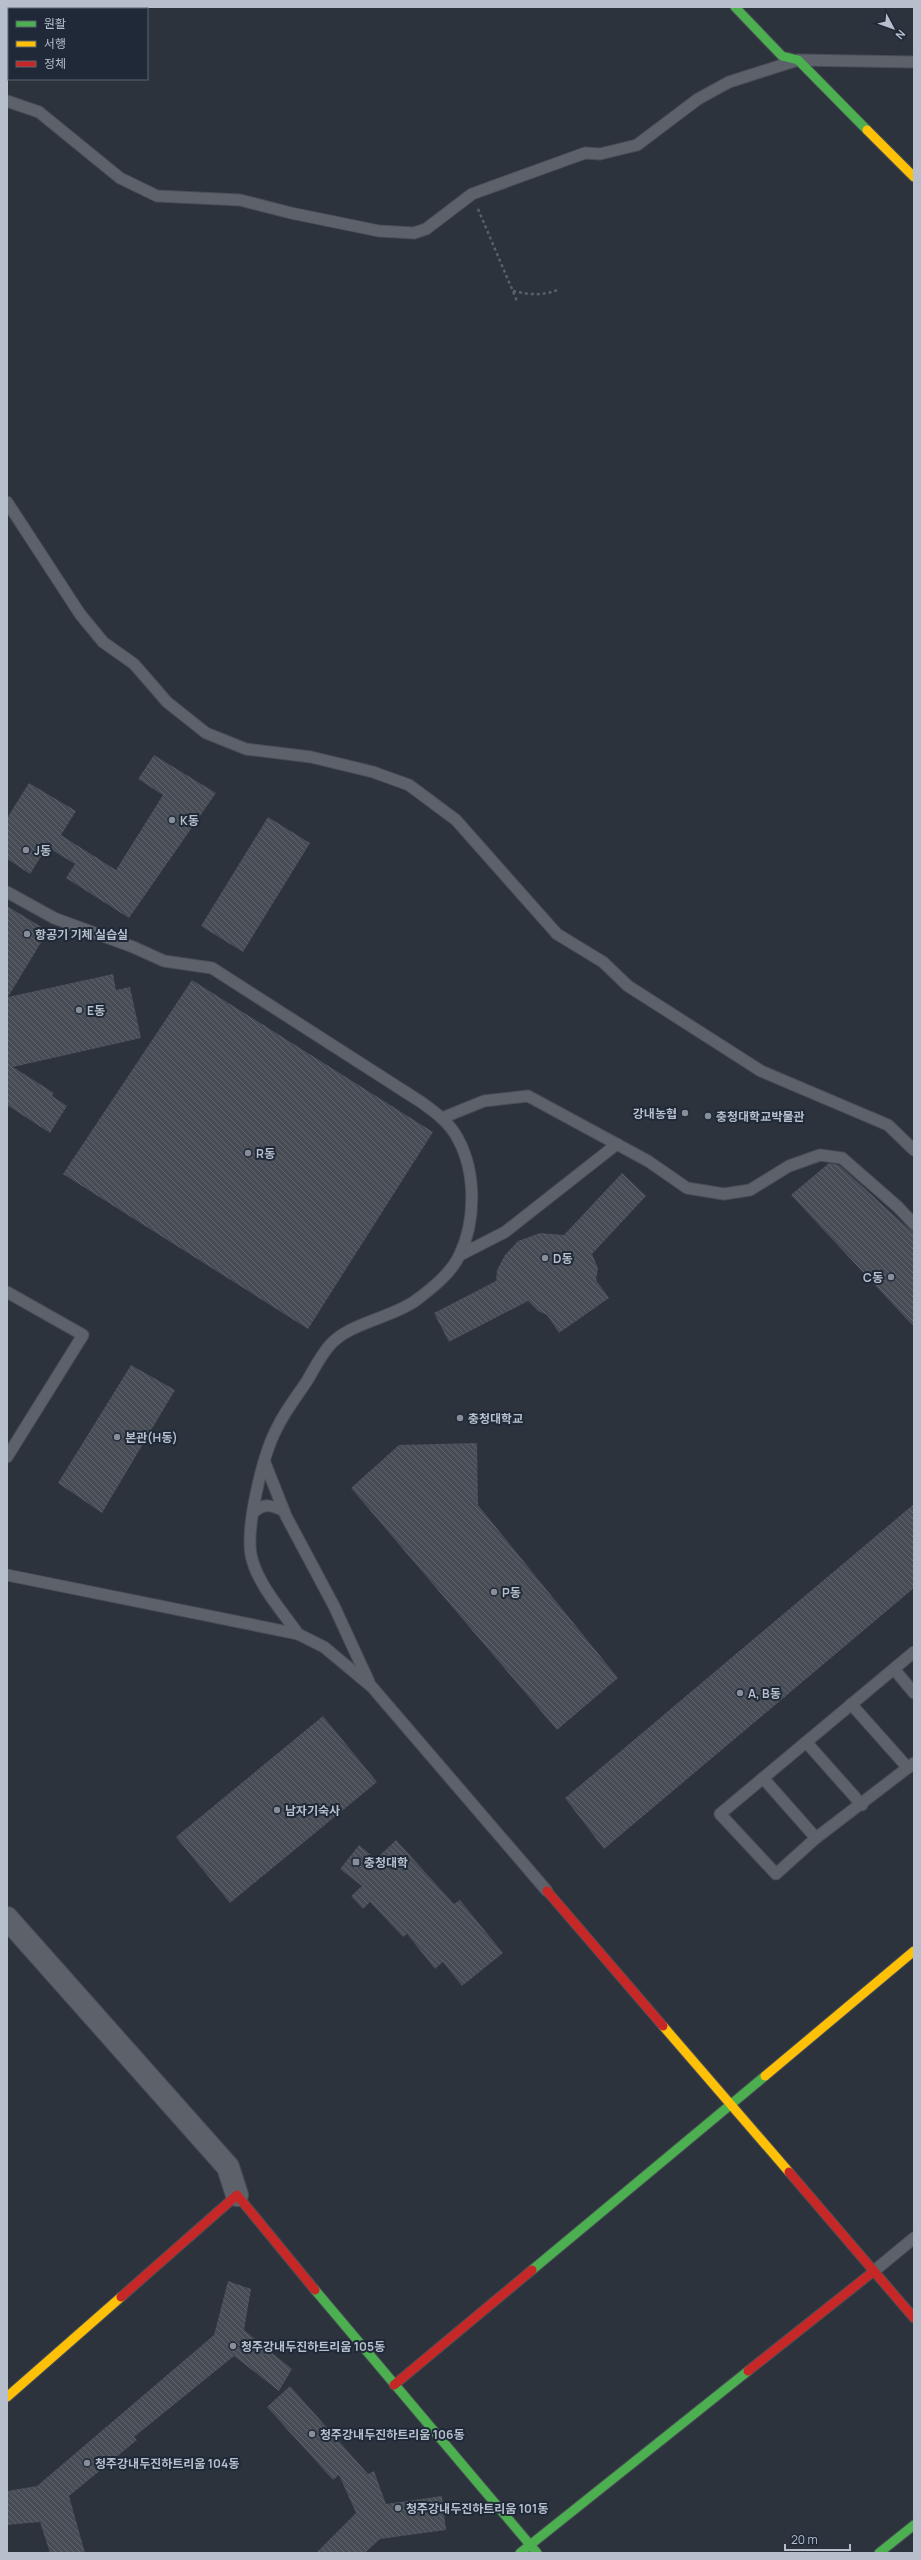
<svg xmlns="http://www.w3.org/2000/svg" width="921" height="2560" viewBox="0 0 921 2560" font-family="Manrope,'Noto Sans KR',sans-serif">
<defs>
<pattern id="building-back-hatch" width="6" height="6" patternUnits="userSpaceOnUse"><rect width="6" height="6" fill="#474c55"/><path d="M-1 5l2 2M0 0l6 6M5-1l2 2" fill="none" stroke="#5f646c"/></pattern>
</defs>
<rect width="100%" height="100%" fill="#2c333d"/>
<!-- building -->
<g fill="url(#building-back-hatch)">
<path d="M 154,755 L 216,793 L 129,918 L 66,878 L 75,864 L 47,847 L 30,874 L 7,859 L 7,818 L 29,783 L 76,811 L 61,835 L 116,870 L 163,795 L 138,779 Z"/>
<path d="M 268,817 L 310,843 L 243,952 L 201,926 Z"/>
<path d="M 7,906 L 48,931 L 8,997 L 113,974 L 116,990 L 130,987 L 141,1038 L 13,1067 L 54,1093 L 52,1096 L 67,1106 L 50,1133 L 7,1105 Z"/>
<path d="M 192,980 L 433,1132 L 308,1329 L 63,1174 Z"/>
<path d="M 829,1163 L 839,1165 L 909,1229 L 914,1231 L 914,1327 L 791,1195 Z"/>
<path d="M 622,1173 L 646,1196 L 592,1254 L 598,1268 L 596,1280 L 609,1298 L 559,1333 L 547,1315 L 538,1311 L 528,1301 L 449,1342 L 434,1313 L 496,1281 L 497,1270 L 505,1255 L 518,1241 L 540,1233 L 564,1235 Z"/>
<path d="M 131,1365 L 175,1390 L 102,1513 L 58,1483 Z"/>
<path d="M 477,1443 L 478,1505 L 618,1678 L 557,1730 L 351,1488 L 399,1445 Z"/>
<path d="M 914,1504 L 914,1588 L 604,1849 L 565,1798 Z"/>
<path d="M 323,1716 L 377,1782 L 230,1903 L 176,1837 Z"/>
<path d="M 396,1840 L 454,1904 L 460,1900 L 503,1953 L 462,1986 L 443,1962 L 435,1969 L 407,1934 L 403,1937 L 370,1902 L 363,1909 L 351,1896 L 362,1886 L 340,1869 L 359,1845 L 376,1859 Z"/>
<path d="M 228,2281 L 251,2289 L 244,2330 L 292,2369 L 279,2391 L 234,2356 L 134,2437 L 137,2440 L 69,2496 L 85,2553 L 50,2553 L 40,2522 L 7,2525 L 7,2491 L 37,2486 L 214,2335 Z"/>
<path d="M 290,2386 L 368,2474 L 374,2471 L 386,2504 L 442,2496 L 446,2530 L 380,2539 L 365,2553 L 316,2553 L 356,2513 L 339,2475 L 333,2480 L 267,2407 Z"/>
</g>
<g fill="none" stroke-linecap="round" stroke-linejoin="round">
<!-- lane casing -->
<g stroke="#494e55" stroke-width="13">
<g id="lane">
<path d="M 7,101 L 39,112 L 120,178 L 157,196 L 240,200 L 291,213 L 379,231 L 414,233 L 426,229 L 472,194 L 585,153 L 600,154 L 637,145 L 698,99 L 729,82 L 798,60 L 914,62"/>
<path d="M 7,502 L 80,614 L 103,642 L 134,664 L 167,702 L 206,733 L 246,749 L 311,757 L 373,772 L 409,785 L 456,820 L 557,934 L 603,962 L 628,986 L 761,1071 L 888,1125 L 914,1150"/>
<path d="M 7,892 L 54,918 L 133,947 L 164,961 L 212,968 L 421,1102 C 435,1112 450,1123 458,1139 C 476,1172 476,1220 460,1254 C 452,1273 431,1289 415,1301 C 391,1318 349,1323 330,1345 C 321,1355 314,1369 307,1381 C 297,1396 285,1411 277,1428 C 263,1454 244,1531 252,1559 C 259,1586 283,1612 298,1634"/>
<path d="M 442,1118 L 484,1101 L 528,1096 L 648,1161 L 687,1188 L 724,1194 L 750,1190 L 789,1166 L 820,1155 L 842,1158 L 898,1207 L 914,1224"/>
<path d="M 460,1255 L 505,1232 L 617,1144"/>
<path d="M 7,1292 L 83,1335 L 7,1457"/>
<path d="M 265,1463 L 286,1516 L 334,1606 L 369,1682"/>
<path d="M 254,1512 C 264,1503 272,1505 284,1511"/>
<path d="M 7,1575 L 298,1634 L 324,1647 L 372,1687 L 547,1891"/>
<path d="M 914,1652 L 720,1814 L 776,1874 L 816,1838 L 914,1763"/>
<path d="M 894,1669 L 914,1693"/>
<path d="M 851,1704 L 908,1768"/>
<path d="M 806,1742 L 862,1805"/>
<path d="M 763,1778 L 816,1838"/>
<path d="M 874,2271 L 914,2238"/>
</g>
</g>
<!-- street casing -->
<g stroke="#494e55" stroke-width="24">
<path id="street" d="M 7,1918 L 228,2167 L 237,2195"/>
</g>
<!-- fast casing -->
<g stroke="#494e55" stroke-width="11">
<g id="fast">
<path d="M 735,7 L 782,56 L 798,60 L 867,130"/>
<path d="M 532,2270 L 765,2076"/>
<path d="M 315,2290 L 537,2553"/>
<path d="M 520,2553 L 748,2371"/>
<path d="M 879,2553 L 914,2525"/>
</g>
</g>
<!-- slow casing -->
<g stroke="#494e55" stroke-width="11">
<g id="slow">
<path d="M 867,130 L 914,177"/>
<path d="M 663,2026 L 789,2172"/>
<path d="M 765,2076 L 914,1951"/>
<path d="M 7,2397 L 121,2297"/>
</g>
</g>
<!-- jam casing -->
<g stroke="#494e55" stroke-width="11">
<g id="jam">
<path d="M 547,1891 L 663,2026"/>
<path d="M 789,2172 L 914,2318"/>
<path d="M 121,2297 L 237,2195 L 315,2290"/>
<path d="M 748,2371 L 874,2271"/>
<path d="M 394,2385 L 532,2270"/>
</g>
</g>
<!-- path -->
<g stroke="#5a6066" stroke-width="2.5" stroke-dasharray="3 3" stroke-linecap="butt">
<path d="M 478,209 L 517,301"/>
<path d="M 513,291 C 530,295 544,296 560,289"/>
</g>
<!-- lane -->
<use href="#lane" stroke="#5d626a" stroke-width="11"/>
<!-- street -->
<use href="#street" stroke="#5d626a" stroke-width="22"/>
<!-- fast -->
<use href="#fast" stroke="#4caf50" stroke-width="9"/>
<!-- slow -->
<use href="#slow" stroke="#ffc107" stroke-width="9"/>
<!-- jam -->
<use href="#jam" stroke="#c62828" stroke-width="9"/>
</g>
<!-- markers -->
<g fill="#878e9a" stroke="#1f2938" stroke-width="1.5">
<circle cx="172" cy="820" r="4"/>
<circle cx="26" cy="850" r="4"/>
<circle cx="27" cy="934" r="4"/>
<circle cx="79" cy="1010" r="4"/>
<circle cx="685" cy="1113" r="4"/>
<circle cx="708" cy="1116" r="4"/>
<circle cx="248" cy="1153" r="4"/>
<circle cx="545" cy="1258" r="4"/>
<circle cx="891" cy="1277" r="4"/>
<circle cx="460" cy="1418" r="4"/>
<circle cx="117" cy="1437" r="4"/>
<circle cx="494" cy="1592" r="4"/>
<circle cx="740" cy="1693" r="4"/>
<circle cx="277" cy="1810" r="4"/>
<rect x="352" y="1858" width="8" height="8" rx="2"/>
<circle cx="233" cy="2346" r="4"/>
<circle cx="312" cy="2434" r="4"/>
<circle cx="87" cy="2463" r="4"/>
<circle cx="398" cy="2508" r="4"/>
</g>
<g text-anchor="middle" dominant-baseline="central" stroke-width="4" stroke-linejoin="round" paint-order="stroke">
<!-- poi labels -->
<g font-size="12" font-weight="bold" fill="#b8bfcc" stroke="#1f2938" text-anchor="start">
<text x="180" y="820">K동</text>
<text x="34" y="850">J동</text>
<text x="35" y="934">항공기 기체 실습실</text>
<text x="87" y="1010">E동</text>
<text x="677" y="1113" text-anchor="end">강내농협</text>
<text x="716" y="1116">충청대학교박물관</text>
<text x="256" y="1153">R동</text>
<text x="553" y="1258">D동</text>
<text x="883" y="1277" text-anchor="end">C동</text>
<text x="468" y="1418">충청대학교</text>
<text x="125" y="1437">본관(H동)</text>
<text x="502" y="1592">P동</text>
<text x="748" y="1693">A, B동</text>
<text x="285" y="1810">남자기숙사</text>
<text x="364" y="1862">충청대학</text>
<text x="241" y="2346">청주강내두진하트리움 105동</text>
<text x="320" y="2434">청주강내두진하트리움 106동</text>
<text x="95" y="2463">청주강내두진하트리움 104동</text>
<text x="406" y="2508">청주강내두진하트리움 101동</text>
</g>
</g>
<!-- border -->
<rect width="921" height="2560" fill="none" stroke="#b8bfcc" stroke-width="16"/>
<!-- legend -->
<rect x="8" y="8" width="140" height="72" fill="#1f2938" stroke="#5c6573"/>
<rect x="16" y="21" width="20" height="6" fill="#4caf50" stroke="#5c6573"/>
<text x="44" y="28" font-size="12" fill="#b8bfcc">원활</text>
<rect x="16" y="41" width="20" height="6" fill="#ffc107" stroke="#5c6573"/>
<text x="44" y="48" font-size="12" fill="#b8bfcc">서행</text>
<rect x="16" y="61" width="20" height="6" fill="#c62828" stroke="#5c6573"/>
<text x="44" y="68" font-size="12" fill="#b8bfcc">정체</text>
<!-- north arrow -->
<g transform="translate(893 28) rotate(131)" stroke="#1f2938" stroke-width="3" paint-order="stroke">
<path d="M0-3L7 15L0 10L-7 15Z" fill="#b8bfcc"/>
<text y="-6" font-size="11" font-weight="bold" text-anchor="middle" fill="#b8bfcc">N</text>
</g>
<!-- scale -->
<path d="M785 2544v6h65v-6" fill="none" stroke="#b8bfcc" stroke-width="2"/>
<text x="791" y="2544" font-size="12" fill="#b8bfcc" stroke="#1f2938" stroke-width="3" paint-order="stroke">20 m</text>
</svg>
